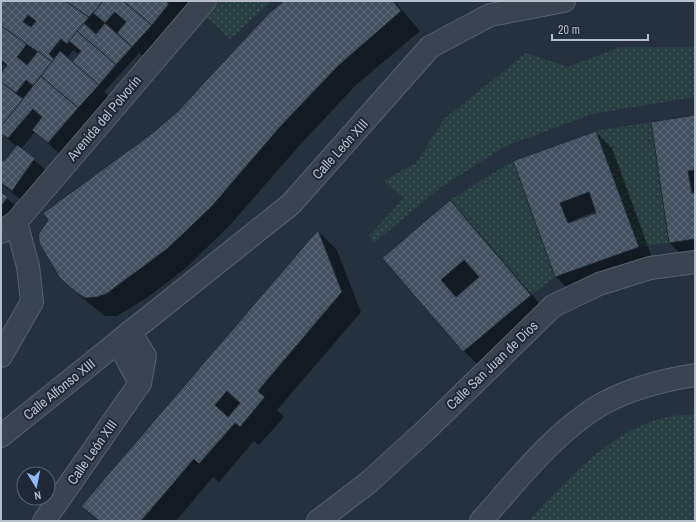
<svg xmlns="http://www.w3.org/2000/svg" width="696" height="522" viewBox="0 0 696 522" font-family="'Archivo Narrow',sans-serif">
<defs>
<pattern id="garden-dots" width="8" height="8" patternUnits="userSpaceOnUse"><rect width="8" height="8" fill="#283f41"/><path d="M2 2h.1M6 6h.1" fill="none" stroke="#45595b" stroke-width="1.8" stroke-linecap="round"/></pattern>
<pattern id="building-cross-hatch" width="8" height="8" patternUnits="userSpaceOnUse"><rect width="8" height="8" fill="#42505f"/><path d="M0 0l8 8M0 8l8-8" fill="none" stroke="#5b6775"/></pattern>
</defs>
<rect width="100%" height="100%" fill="#263140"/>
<!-- garden -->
<g fill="url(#garden-dots)">
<path d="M 220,1 L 272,1 L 230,39 L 206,16 Z"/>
<path d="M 620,47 L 695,47 L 695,97 L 592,114 L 506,146 L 441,187 L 374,243 L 369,236 L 404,198 L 383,181 L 416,163 L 444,119 L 526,53 L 568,67 Z"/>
<path d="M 651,122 L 669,243 L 639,247 L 596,131 Z"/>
<path d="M 513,161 L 555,277 L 531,295 L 450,200 Z"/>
<path d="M 695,415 L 695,521 L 528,521 C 571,477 626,411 695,415 Z"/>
</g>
<!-- shadow -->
<g fill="#0007" fill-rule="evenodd">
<path d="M 1,1 L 196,1 L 145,58 L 139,53 L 104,92 L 110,97 L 61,155 L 35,132 L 21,149 L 47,171 L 24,202 L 1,184 L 1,160 L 4,163 L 17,147 L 1,133 L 1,75 L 7,67 L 3,64 L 1,66 ZM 73,50 L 79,55 L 72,63 L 67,59 Z"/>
<path d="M 286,1 L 394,1 L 420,31 L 356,85 L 298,147 L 231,224 L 186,268 L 148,297 L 117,316 L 105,316 L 81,297 L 61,278 L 154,133 L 179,112 Z"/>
<path d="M 695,116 L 695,258 L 686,259 L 670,243 Z"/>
<path d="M 596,132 L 612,148 L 654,263 L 572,293 L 556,277 L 514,161 ZM 597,211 L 598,214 L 576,221 L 575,219 Z"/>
<path d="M 1,193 L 19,209 L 1,227 Z"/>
<path d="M 450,202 L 466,218 L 546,311 L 480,367 L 464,351 L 384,258 Z"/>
<path d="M 318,231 L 337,250 L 361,312 L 277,410 L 284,417 L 259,445 L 254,441 L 219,482 L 213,477 L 176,521 L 97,521 L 83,506 Z"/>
</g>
<!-- building -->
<g fill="url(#building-cross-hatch)" stroke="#212a37" fill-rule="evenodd">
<path d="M 1,1 L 65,1 L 89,17 L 67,44 L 61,39 L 49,54 L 54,59 L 52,62 L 1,26 ZM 28,15 L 36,21 L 31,27 L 23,22 Z"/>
<path d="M 65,1 L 103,1 L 89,17 Z"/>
<path d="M 103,1 L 123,1 L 152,25 L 132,47 L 117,33 L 126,22 L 115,12 L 105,23 L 93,13 Z"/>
<path d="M 123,1 L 166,1 L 169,4 L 152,25 Z"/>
<path d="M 284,1 L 393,1 L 401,11 L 338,66 L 279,128 L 212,206 L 167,249 L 106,294 L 97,297 L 85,298 L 77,293 L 60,278 L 40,245 L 38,235 L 48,220 L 43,213 L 154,132 L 178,111 L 269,13 Z"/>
<path d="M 84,23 L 96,34 L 105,23 L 132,47 L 116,65 L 77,31 Z"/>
<path d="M 1,26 L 27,44 L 17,57 L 27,65 L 38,51 L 52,62 L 33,86 L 26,80 L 16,93 L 1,82 L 1,73 L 7,65 L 1,60 Z"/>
<path d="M 77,31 L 116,65 L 99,85 L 72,62 L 81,51 L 69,41 Z"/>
<path d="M 60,51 L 99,85 L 78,108 L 41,76 Z"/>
<path d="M 41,76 L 78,108 L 48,143 L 32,130 L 42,117 L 33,109 L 8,138 L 1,134 L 1,126 Z"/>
<path d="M 1,82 L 23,99 L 2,125 L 1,124 Z"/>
<path d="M 695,115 L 695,170 L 688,171 L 692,193 L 695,193 L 695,239 L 669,243 L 651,122 Z"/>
<path d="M 596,131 L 639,247 L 555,277 L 513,161 ZM 589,192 L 596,213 L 568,223 L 560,203 Z"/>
<path d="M 17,145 L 35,158 L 12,191 L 1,183 L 1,159 L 4,161 Z"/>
<path d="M 1,192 L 8,197 L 1,206 Z"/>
<path d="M 450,200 L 531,295 L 463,352 L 382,258 ZM 464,260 L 479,277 L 456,297 L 441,280 Z"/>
<path d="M 318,230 L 342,292 L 258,391 L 265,397 L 240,427 L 235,423 L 199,464 L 194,459 L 141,521 L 99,521 L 81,506 ZM 227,391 L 240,403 L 228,417 L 215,405 Z"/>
</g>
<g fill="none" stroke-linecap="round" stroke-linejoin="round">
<!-- minor casing -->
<g stroke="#58616d" stroke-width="24">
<g id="minor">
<path d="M 1,232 L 16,222 L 205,1"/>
<path d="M 130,332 L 145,356 L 140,383"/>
<path d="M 1,356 L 32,302 L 28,266 L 16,222"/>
<path d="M 1,436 L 118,342"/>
<path d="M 44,521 L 140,383 L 118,342 L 291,204 L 430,47 L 490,15 L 564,1"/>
<path d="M 318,521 L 369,482 L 426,430 L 553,306 L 599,284 L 650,268 L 695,262"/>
<path d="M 481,521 C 518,480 554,432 602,404 C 631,388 663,380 695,375"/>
</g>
</g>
<!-- minor -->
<use href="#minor" stroke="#3a4350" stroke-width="22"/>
</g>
<g text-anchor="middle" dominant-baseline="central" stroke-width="4" stroke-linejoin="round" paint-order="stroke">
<!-- street labels -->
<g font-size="14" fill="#b6beca" stroke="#1f2835">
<text transform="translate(104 118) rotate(-50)">Avenida del Polvorín</text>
<text transform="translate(340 149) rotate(-48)">Calle León XIII</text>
<text transform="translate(492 365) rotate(-44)">Calle San Juan de Dios</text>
<text transform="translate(59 389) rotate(-39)">Calle Alfonso XIII</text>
<text transform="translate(92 452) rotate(-55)">Calle León XIII</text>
</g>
</g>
<!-- border -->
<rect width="696" height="522" fill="none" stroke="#b6beca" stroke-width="4"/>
<!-- north arrow -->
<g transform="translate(36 486) rotate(170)"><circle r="19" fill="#1f2835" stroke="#5b6471"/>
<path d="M0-3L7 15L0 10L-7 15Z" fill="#8fb9f7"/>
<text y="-6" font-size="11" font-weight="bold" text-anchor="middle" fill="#b6beca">N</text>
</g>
<!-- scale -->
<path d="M552 34v6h96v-6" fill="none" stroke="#b6beca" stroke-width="2"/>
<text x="558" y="34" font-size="12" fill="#b6beca" stroke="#1f2835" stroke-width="3" paint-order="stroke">20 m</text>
</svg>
